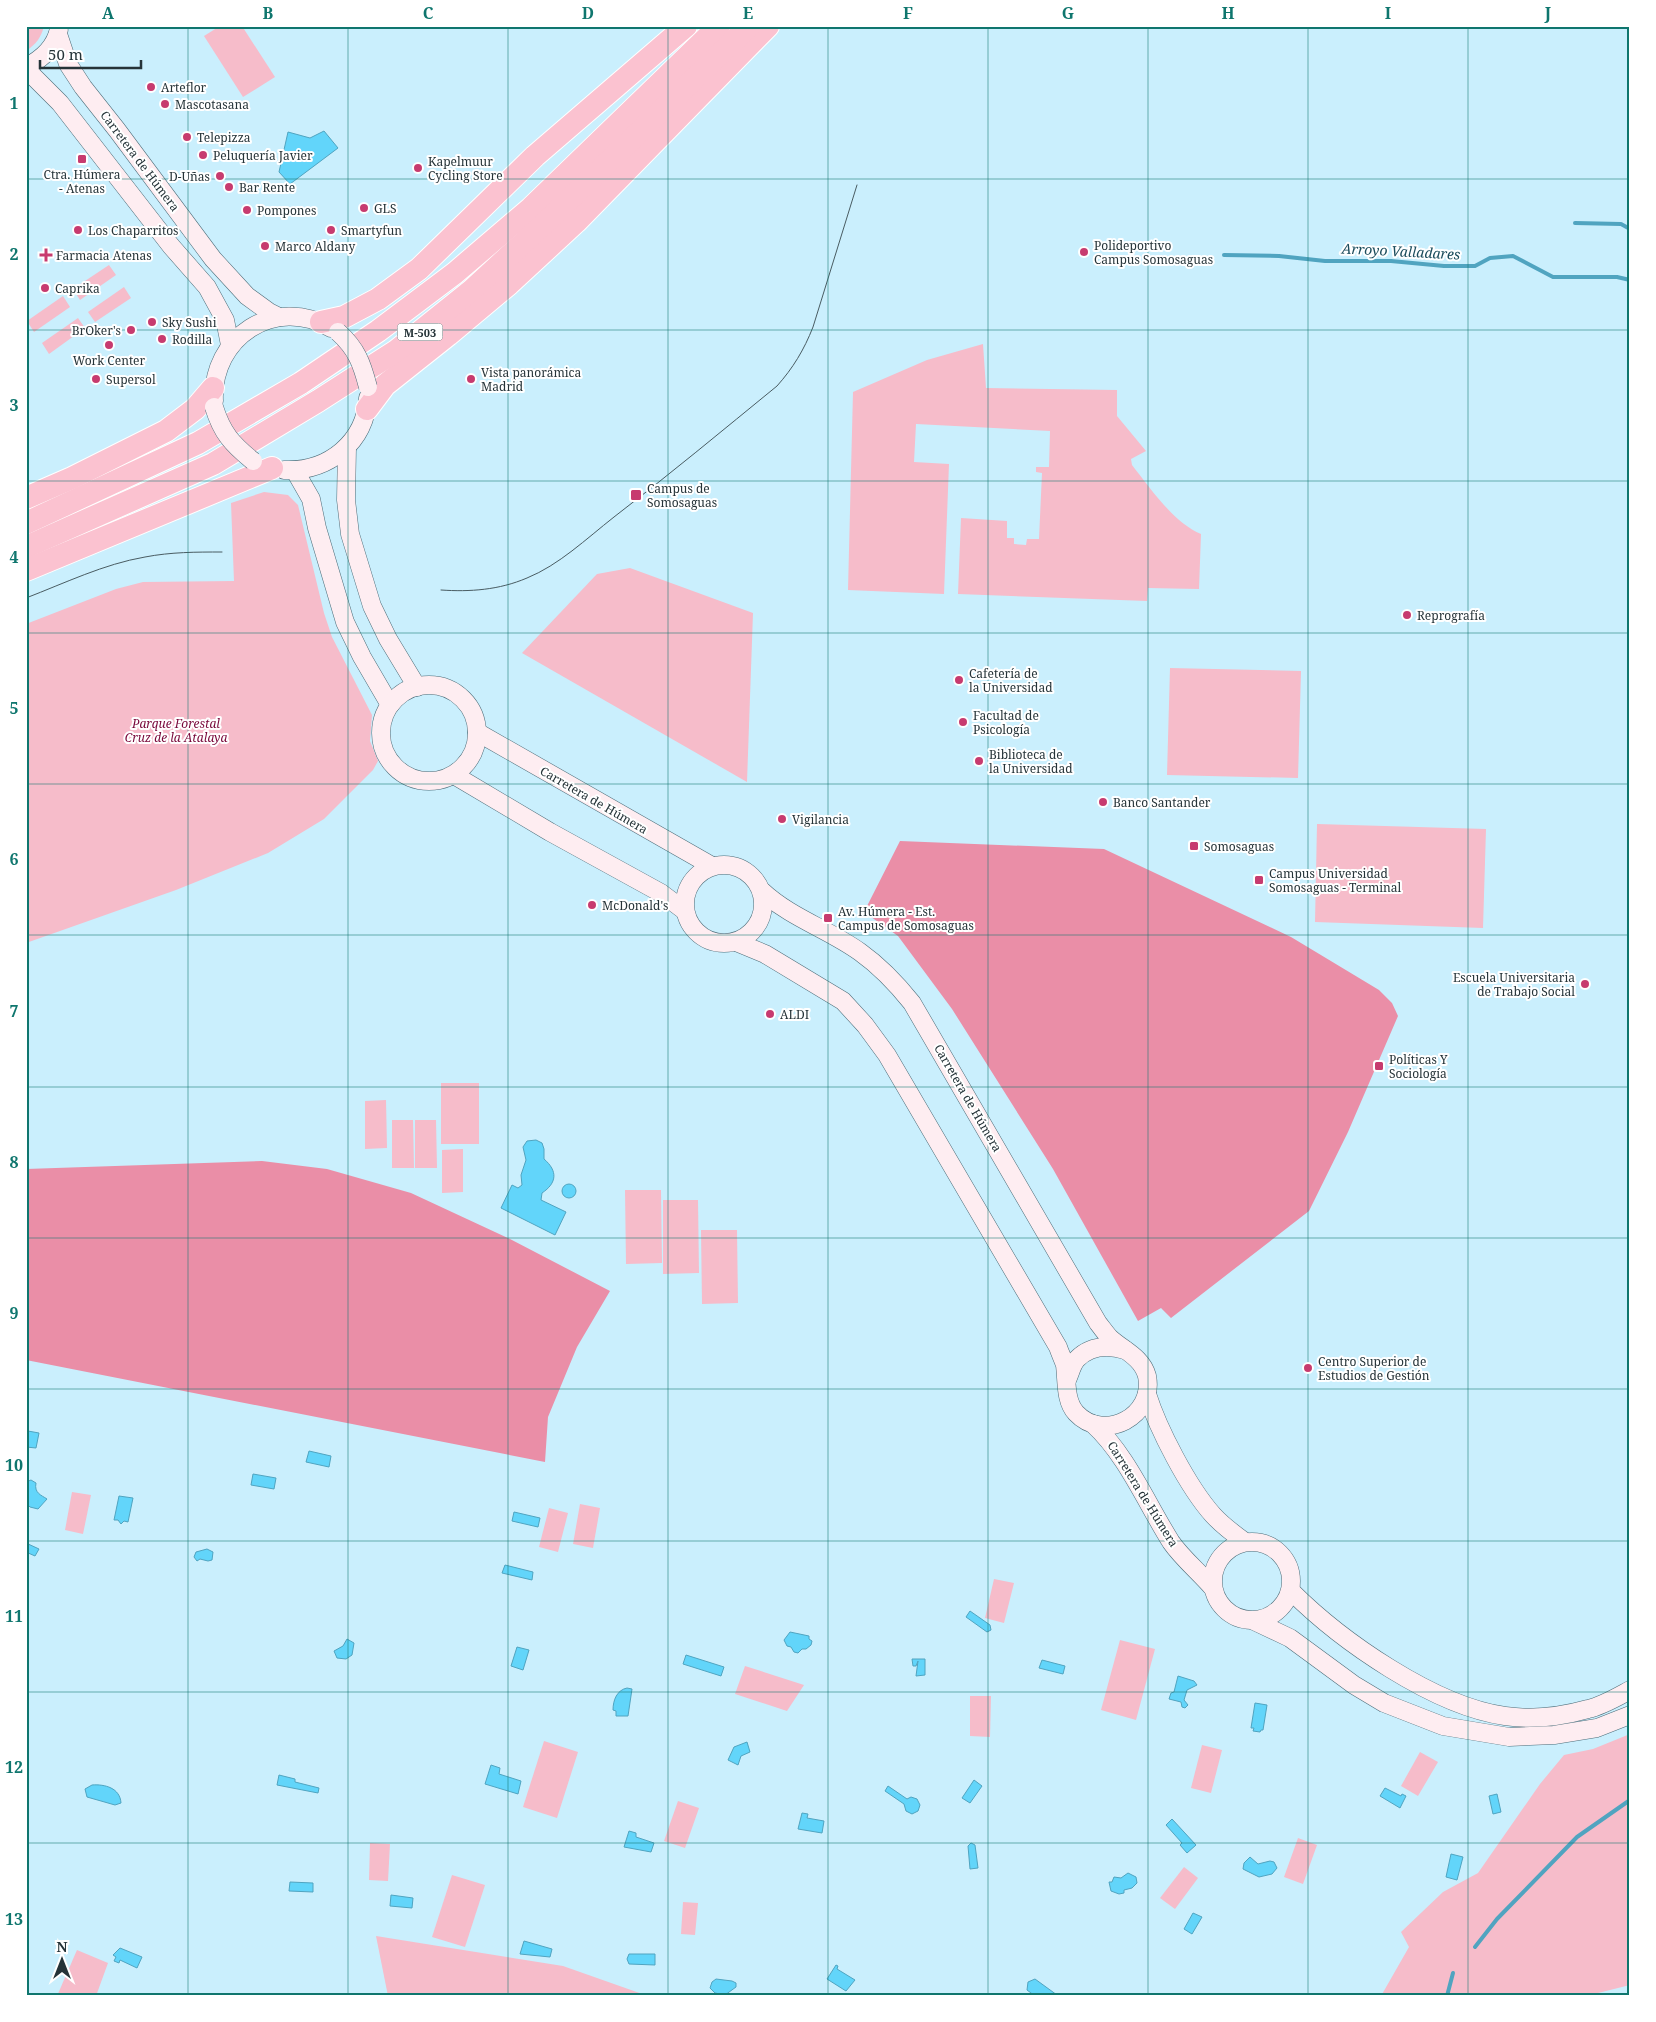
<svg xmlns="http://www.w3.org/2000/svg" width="1656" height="2022" viewBox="0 0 1656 2022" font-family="'Noto Serif',serif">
<rect width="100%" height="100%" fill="#caeffd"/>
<!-- green -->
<g fill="#f6bcca">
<path d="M 26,26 L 44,26 C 41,38 36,44 26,51 Z"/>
<path d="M 220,26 L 242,26 L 275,77 L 243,97 L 204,36 Z"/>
<path d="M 109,265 L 116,275 L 80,300 L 73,289 Z"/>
<path d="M 124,287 L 131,298 L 95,322 L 88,312 Z"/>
<path d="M 63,296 L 70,307 L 34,332 L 27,321 Z"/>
<path d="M 78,318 L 85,328 L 49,354 L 42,343 Z"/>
<path d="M 983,344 L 986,388 L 1117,390 L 1117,416 L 1146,451 L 1131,459 L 1132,465 C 1150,488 1174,523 1201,534 L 1199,589 L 1148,588 L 1147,601 L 958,594 L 961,518 L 1007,521 L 1007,538 L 1014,538 L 1014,544 L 1026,545 L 1027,539 L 1039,539 L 1042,473 L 1036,472 L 1036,467 L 1049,467 L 1050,431 L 916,424 L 914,462 L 949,464 L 944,594 L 848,590 L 853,392 L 927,360 Z"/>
<path d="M 264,492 L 288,495 L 298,505 L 324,613 L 332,637 L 372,715 L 370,741 L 378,761 L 373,770 L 324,819 L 268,853 L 176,890 L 26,943 L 26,624 L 116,589 L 143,582 L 234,581 L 231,503 Z"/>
<path d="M 630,568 L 753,613 L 747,782 L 522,653 L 597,574 Z"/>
<path d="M 1170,668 L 1301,671 L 1298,778 L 1167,775 Z"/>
<path d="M 1317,824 L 1486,829 L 1483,928 L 1315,922 Z"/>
<rect x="441" y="1083" width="38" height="61"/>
<path d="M 386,1100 L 387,1148 L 365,1149 L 365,1101 Z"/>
<path d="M 392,1120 L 413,1120 L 414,1168 L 392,1168 Z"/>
<path d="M 415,1120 L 436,1120 L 437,1168 L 415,1168 Z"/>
<path d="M 463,1149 L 463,1192 L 442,1193 L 442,1150 Z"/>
<path d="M 625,1190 L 661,1190 L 662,1263 L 626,1264 Z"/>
<path d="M 663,1200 L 698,1200 L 699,1273 L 663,1274 Z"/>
<path d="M 701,1230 L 737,1230 L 738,1303 L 702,1304 Z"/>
<path d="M 72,1492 L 91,1495 L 83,1534 L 65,1530 Z"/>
<path d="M 580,1504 L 600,1508 L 593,1548 L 573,1544 Z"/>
<path d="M 549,1508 L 568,1513 L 558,1552 L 539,1547 Z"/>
<path d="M 994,1579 L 1014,1583 L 1004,1623 L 985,1618 Z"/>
<path d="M 1120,1640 L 1155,1649 L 1136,1720 L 1101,1710 Z"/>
<path d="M 745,1666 L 804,1685 L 787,1711 L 735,1694 Z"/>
<path d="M 970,1696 L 991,1696 L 990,1737 L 970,1736 Z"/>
<path d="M 1630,1734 L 1630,1985 L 1586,1996 L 1381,1996 L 1409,1947 L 1401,1932 L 1443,1892 L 1478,1873 L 1540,1784 L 1564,1755 L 1593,1749 Z"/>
<path d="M 544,1741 L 578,1752 L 557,1818 L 523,1807 Z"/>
<path d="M 1202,1745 L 1222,1750 L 1211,1793 L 1191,1788 Z"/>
<path d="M 1420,1752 L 1438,1762 L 1418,1796 L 1401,1786 Z"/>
<path d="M 678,1801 L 699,1808 L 685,1848 L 664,1841 Z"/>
<path d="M 1298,1838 L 1317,1845 L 1303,1884 L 1284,1877 Z"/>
<path d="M 370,1843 L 390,1844 L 388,1881 L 369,1880 Z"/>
<path d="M 1184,1867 L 1198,1878 L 1175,1909 L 1160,1898 Z"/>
<path d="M 452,1875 L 485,1885 L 465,1947 L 432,1937 Z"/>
<path d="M 683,1902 L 698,1903 L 695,1935 L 681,1934 Z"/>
<path d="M 376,1936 L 563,1966 L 648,1996 L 388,1996 Z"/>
<path d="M 77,1950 L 108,1963 L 96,1996 L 57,1996 Z"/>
</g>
<!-- forest -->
<g fill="#ea8ea7">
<path d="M 900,841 L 1104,849 L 1291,937 L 1379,990 L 1392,1003 L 1398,1016 L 1348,1132 L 1309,1211 L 1171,1318 L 1161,1308 L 1138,1321 L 1053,1169 L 952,1009 L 898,936 L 864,912 Z"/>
<path d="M 262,1161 L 327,1169 L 411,1193 L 510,1239 L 610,1291 L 577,1347 L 548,1417 L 545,1462 L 26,1360 L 26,1169 Z"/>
</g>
<!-- water -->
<g fill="#62d5fa" stroke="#50a4c0">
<path d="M 324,131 L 338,148 L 290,184 L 279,172 L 288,132 L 310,138 Z"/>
<path d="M 536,1140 L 542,1143 L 544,1149 L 544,1159 C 558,1171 557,1183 542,1193 L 541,1200 L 566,1212 L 555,1235 L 501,1208 L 512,1185 L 518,1188 L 522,1185 L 521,1175 L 526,1160 L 523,1147 L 527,1141 Z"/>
<circle cx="569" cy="1191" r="7"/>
<path d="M 28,1431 L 39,1433 L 36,1448 L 26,1447 Z"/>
<path d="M 309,1451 L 331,1456 L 329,1467 L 306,1462 Z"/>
<path d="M 253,1474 L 276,1478 L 274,1489 L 251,1485 Z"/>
<path d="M 31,1480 L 36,1483 C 34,1493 41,1495 47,1499 L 38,1509 L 30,1507 L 26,1503 L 26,1482 Z"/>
<path d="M 119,1496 L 133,1498 L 128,1522 L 124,1521 L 121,1524 L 118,1520 L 114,1520 Z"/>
<path d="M 514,1512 L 540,1518 L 538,1527 L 512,1521 Z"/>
<path d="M 26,1543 L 39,1549 L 35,1556 L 26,1552 Z"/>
<path d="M 207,1549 L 213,1552 L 212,1560 L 208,1561 L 200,1559 L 197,1561 L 194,1557 L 196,1552 Z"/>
<path d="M 505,1565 L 533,1572 L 532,1580 L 502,1573 Z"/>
<path d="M 970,1611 L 990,1625 L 991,1630 L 987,1632 L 966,1617 Z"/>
<path d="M 790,1632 L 809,1636 L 809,1639 L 812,1641 L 811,1645 L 806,1649 L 802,1649 L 798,1653 L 794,1652 L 791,1647 L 787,1646 L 784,1640 Z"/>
<path d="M 347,1639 L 354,1643 L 352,1655 L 346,1659 L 337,1658 L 334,1651 L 343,1646 Z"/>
<path d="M 517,1647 L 529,1650 L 523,1670 L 511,1666 Z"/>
<path d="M 686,1655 L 724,1667 L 721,1676 L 683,1664 Z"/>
<path d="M 912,1659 L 925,1659 L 925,1675 L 916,1676 L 918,1661 L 916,1666 L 913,1666 Z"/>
<path d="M 1042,1660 L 1065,1666 L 1063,1674 L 1039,1668 Z"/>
<path d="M 1178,1676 L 1194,1681 L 1197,1685 L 1187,1690 L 1184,1700 L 1188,1705 L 1185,1708 L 1182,1707 L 1181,1702 L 1169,1699 L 1171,1693 L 1174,1692 Z"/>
<path d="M 627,1688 L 632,1689 L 628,1716 L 616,1716 L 616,1711 L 613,1710 C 613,1700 617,1690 627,1688 Z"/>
<path d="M 1255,1703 L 1267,1705 L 1263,1730 L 1261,1730 L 1260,1732 L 1253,1731 L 1254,1728 L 1251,1728 Z"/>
<path d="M 747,1742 L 750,1752 L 741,1756 L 738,1765 L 728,1760 L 734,1747 Z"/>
<path d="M 491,1765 L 500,1768 L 499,1774 L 521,1781 L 518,1794 L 485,1784 Z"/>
<path d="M 279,1775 L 295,1779 L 295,1782 L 319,1788 L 318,1793 L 277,1785 Z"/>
<path d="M 974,1780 L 982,1786 L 970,1803 L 962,1798 Z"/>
<path d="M 92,1785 C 105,1784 120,1788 121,1803 L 115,1805 L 87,1797 L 85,1789 Z"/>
<path d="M 888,1786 L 907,1799 L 911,1797 L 917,1799 L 920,1805 L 918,1811 L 912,1814 L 906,1811 L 904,1804 L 885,1791 Z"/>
<path d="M 1385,1788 L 1401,1796 L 1402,1794 L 1406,1796 L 1400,1808 L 1380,1796 Z"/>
<path d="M 1497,1794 L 1501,1812 L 1493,1814 L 1489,1796 Z"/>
<path d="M 802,1813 L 808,1814 L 807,1818 L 824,1821 L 822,1833 L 798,1829 Z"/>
<path d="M 1172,1819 L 1196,1845 L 1187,1853 L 1180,1845 L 1182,1843 L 1166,1825 Z"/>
<path d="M 629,1831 L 636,1833 L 636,1837 L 654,1843 L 651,1852 L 624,1847 Z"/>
<path d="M 971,1843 L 975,1845 L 978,1868 L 970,1869 L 968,1846 Z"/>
<path d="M 1451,1854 L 1463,1857 L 1457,1880 L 1446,1877 Z"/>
<path d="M 1250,1857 L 1258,1864 L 1270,1861 L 1274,1862 L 1277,1868 L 1272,1874 L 1259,1877 L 1243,1869 L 1244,1863 Z"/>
<path d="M 1128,1873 L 1136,1877 L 1137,1883 L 1132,1888 L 1124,1890 L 1124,1893 L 1119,1894 L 1111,1891 L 1109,1882 L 1112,1882 L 1114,1877 L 1121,1878 Z"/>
<path d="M 290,1882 L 313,1883 L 313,1892 L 289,1891 Z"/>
<path d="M 391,1895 L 413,1898 L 412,1908 L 390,1906 Z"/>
<path d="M 1193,1913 L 1202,1917 L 1192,1934 L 1184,1929 Z"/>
<path d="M 524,1941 L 552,1949 L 550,1957 L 520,1954 Z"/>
<path d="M 120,1948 L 142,1957 L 137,1968 L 120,1960 L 119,1963 L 114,1961 L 116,1957 L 113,1955 Z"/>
<path d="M 629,1954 L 655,1954 L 655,1965 L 629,1964 L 627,1959 Z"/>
<path d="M 836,1965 L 838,1966 L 837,1969 L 855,1980 L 846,1991 L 827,1979 Z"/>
<path d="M 716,1979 L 732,1981 L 736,1983 L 736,1987 L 725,1995 L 715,1993 L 710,1988 L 712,1982 Z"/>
<path d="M 1035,1979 L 1057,1995 L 1057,1996 L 1035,1996 L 1027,1990 L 1028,1982 Z"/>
</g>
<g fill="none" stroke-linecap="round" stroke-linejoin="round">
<!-- stream -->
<g stroke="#50a4c0" stroke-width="4">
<path d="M 1575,223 L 1621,224 L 1630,229"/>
<path d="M 1224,255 L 1279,256 L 1325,261 L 1391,261 L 1444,266 L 1475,266 L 1490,258 L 1513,256 L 1553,277 L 1617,277 L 1630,280"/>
<path d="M 1475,1947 L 1497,1919 L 1577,1837 L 1630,1800"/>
<path d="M 1447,1996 L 1453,1973"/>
</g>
<!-- secondary casing -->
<g stroke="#4c6d79" stroke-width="19">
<g id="secondary">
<path d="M 58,34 L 68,64 L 83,87 L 117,130 L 213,259 L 247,296 L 269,312 L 279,317"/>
<path d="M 26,67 C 42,59 55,48 59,29"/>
<path d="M 26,69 L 60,103 L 171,246 L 207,287 L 225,320 L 230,345"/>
<path d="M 214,401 C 211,337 275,295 331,328"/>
<path d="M 347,447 L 346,500 L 350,534 L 372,606 L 388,639 L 417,687"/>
<path d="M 284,470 C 329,472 365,442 368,398"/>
<path d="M 295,471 L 311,499 L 317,528 L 345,622 L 362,657 L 390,705"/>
<circle cx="429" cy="733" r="48"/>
<path d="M 477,732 L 712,866"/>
<path d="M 454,775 L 550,832 L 661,893 L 685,911"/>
<circle cx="724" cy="904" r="39"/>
<path d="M 736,942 L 765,954 L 843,1001 L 865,1025 L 887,1055 L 1058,1347 C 1060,1353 1063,1359 1065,1365 C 1067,1381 1065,1401 1076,1413 C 1104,1443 1155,1416 1147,1376 C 1142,1357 1123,1350 1110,1338 C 1106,1334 1102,1328 1098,1323 L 912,1003 C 896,983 881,967 860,952 C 828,929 791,918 762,891"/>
<path d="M 1067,1380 C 1070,1374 1072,1364 1077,1359 C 1091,1345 1108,1345 1125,1350"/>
<path d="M 1147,1394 C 1158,1429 1188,1487 1213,1515 C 1223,1526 1234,1534 1245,1542"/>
<path d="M 1093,1424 C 1126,1454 1147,1504 1171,1542 C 1182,1558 1199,1572 1212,1587"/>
<circle cx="1252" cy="1581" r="39"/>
<path d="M 1291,1591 C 1341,1641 1434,1706 1505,1716 C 1532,1720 1563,1716 1588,1709 C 1602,1706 1617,1697 1630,1690"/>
<path d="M 1254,1621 L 1290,1638 L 1354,1685 L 1384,1703 L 1443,1726 L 1509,1737 L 1554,1735 L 1597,1728 L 1630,1715"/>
</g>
</g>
<!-- highway casing -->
<g stroke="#fff" stroke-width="24">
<g id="highway">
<path d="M 321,322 L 344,317 L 378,299 L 419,269 L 535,156 L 686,26"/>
<path d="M 367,409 L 385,385 L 448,335 L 509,284 L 576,222 L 768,26"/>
<path d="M 26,498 L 72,478 L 166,431 L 195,409 L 213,388"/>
<path d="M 26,523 L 198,443 L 301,383 L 378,331 L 455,273 L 531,208 L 719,26"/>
<path d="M 26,547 L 213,464 L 318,401 L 396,351 L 472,290 L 547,221 L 749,26"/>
<path d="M 26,570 L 272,468"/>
</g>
</g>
<!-- secondary -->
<use href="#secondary" stroke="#feedf1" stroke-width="18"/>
<!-- highway -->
<use href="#highway" stroke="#fbc2d0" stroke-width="22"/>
<!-- tram -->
<g stroke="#495c62" stroke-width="1">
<path d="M 441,590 C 470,592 499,590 527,578 C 559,565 586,539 614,517 C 669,475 723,430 777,386 C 793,368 804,350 813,327 L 857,185"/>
<path d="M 26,598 C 65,583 104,564 145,557 C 171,552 196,552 222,552"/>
</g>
<!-- secondary-bridge casing -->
<g stroke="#4c6d79" stroke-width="19" stroke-linecap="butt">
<g id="secondary-bridge">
<path d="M 338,332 C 357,349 362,364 368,387"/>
<path d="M 214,407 C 222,433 232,444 253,461"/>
</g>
</g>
<!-- secondary-bridge -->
<use href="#secondary-bridge" stroke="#feedf1" stroke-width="18"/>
</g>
<!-- grid -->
<path fill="none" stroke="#0f766e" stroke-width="1" stroke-opacity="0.55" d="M 188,26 L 188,1996M 348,26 L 348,1996M 508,26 L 508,1996M 668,26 L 668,1996M 828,26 L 828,1996M 988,26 L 988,1996M 1148,26 L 1148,1996M 1308,26 L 1308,1996M 1468,26 L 1468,1996M 26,179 L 1630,179M 26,330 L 1630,330M 26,481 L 1630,481M 26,633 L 1630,633M 26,784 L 1630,784M 26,935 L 1630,935M 26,1087 L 1630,1087M 26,1238 L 1630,1238M 26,1389 L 1630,1389M 26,1541 L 1630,1541M 26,1692 L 1630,1692M 26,1843 L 1630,1843"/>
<!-- markers -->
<g fill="#c73b6f" stroke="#fff" stroke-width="2">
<circle cx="151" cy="87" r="5"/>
<circle cx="165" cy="104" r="5"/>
<circle cx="187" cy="137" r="5"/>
<circle cx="203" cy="155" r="5"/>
<rect x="77" y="154" width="10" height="10" rx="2.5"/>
<circle cx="418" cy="168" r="5"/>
<circle cx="220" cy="176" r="5"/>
<circle cx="229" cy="187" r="5"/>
<circle cx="364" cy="208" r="5"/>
<circle cx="247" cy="210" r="5"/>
<circle cx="78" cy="230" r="5"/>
<circle cx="331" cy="230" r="5"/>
<circle cx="265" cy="246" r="5"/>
<circle cx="1084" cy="252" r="5"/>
<path d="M43.5 247.5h5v5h5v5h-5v5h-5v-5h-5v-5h5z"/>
<circle cx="45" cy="288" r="5"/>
<circle cx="152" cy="322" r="5"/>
<circle cx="131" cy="330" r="5"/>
<circle cx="162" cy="339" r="5"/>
<circle cx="109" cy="345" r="5"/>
<circle cx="96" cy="379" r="5"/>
<circle cx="471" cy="379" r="5"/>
<rect x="630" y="489" width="12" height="12" rx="2.5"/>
<circle cx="1407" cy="615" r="5"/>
<circle cx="959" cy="680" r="5"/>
<circle cx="963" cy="722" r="5"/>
<circle cx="979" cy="761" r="5"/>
<circle cx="1103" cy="802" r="5"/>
<circle cx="782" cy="819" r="5"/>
<rect x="1189" y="841" width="10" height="10" rx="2.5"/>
<rect x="1254" y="875" width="10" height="10" rx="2.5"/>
<circle cx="592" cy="905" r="5"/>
<rect x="823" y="913" width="10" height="10" rx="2.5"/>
<circle cx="1585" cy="984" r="5"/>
<circle cx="770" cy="1014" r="5"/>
<rect x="1374" y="1061" width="10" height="10" rx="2.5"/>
<circle cx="1308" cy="1368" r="5"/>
</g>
<g text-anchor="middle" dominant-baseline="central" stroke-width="4" stroke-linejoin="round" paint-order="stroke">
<!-- shield labels -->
<rect fill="#fff" stroke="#667074" stroke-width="1" x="397.5" y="323.5" width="45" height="17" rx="4"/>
<g font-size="11" font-weight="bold" fill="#253338">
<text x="420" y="332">M-503</text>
</g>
<!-- poi labels -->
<g font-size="12" fill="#253338" stroke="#fff" text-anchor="start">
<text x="161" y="87">Arteflor</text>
<text x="175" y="104">Mascotasana</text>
<text x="197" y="137">Telepizza</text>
<text x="213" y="155">Peluquería Javier</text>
<text x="428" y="161">Kapelmuur<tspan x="428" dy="14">Cycling Store</tspan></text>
<text x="82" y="174" text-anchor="middle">Ctra. Húmera<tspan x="82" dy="14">- Atenas</tspan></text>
<text x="210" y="176" text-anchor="end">D-Uñas</text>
<text x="239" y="187">Bar Rente</text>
<text x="374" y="208">GLS</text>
<text x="257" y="210">Pompones</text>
<text x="88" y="230">Los Chaparritos</text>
<text x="341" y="230">Smartyfun</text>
<text x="1094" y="245">Polideportivo<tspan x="1094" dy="14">Campus Somosaguas</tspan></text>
<text x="275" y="246">Marco Aldany</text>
<text x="56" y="255">Farmacia Atenas</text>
<text x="55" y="288">Caprika</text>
<text x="162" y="322">Sky Sushi</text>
<text x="121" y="330" text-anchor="end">BrOker's</text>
<text x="172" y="339">Rodilla</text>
<text x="109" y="360" text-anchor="middle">Work Center</text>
<text x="481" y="372">Vista panorámica<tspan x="481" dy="14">Madrid</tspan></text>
<text x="106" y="379">Supersol</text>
<text x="647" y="488">Campus de<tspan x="647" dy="14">Somosaguas</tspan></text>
<text x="1417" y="615">Reprografía</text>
<text x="969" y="673">Cafetería de<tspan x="969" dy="14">la Universidad</tspan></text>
<text x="973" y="715">Facultad de<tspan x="973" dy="14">Psicología</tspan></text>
<text x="989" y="754">Biblioteca de<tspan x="989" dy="14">la Universidad</tspan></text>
<text x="1113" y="802">Banco Santander</text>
<text x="792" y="819">Vigilancia</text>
<text x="1204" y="846">Somosaguas</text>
<text x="1269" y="873">Campus Universidad<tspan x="1269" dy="14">Somosaguas - Terminal</tspan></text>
<text x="602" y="905">McDonald's</text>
<text x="838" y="911">Av. Húmera - Est.<tspan x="838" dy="14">Campus de Somosaguas</tspan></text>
<text x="1575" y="977" text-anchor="end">Escuela Universitaria<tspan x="1575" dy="14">de Trabajo Social</tspan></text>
<text x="780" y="1014">ALDI</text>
<text x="1389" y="1059">Políticas Y<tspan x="1389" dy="14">Sociología</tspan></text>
<text x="1318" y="1361">Centro Superior de<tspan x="1318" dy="14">Estudios de Gestión</tspan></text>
</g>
<!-- street labels -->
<g font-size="12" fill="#253338" stroke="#fff">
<text transform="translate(140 161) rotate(53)">Carretera de Húmera</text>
<text transform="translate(594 800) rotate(30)">Carretera de Húmera</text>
<text transform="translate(968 1098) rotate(60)">Carretera de Húmera</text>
<text transform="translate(1143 1494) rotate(58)">Carretera de Húmera</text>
</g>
<!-- park labels -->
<g font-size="12" font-style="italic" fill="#78073a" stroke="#fff">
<text x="176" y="723">Parque Forestal<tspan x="176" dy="14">Cruz de la Atalaya</tspan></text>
</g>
<!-- water labels -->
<g font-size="14" font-style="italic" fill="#1b4c5c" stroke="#fff">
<text transform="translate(1401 251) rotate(3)">Arroyo Valladares</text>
</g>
</g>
<!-- border -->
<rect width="1656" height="2022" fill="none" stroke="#ffffff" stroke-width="55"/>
<!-- north arrow -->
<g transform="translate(62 1960)" stroke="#ffffff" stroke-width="4" paint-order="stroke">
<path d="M0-4L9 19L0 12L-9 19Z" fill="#253338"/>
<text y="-8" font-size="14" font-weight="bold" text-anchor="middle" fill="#253338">N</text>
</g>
<!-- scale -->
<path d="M40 60v8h101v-8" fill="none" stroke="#253338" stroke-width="2.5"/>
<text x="48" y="60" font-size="15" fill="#253338" stroke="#ffffff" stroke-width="4" paint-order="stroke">50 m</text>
<rect x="28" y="28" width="1600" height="1966" fill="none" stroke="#0f766e" stroke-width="2"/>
<g font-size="16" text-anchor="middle" font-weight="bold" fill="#0f766e">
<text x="108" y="19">A</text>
<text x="268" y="19">B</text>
<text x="428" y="19">C</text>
<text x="588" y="19">D</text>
<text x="748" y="19">E</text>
<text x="908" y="19">F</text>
<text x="1068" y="19">G</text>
<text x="1228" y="19">H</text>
<text x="1388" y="19">I</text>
<text x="1548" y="19">J</text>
<text x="14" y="109">1</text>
<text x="14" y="260">2</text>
<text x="14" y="411">3</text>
<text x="14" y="563">4</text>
<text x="14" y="714">5</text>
<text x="14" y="865">6</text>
<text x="14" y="1017">7</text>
<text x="14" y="1168">8</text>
<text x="14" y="1319">9</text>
<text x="14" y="1471">10</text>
<text x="14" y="1622">11</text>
<text x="14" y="1773">12</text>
<text x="14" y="1925">13</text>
</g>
</svg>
